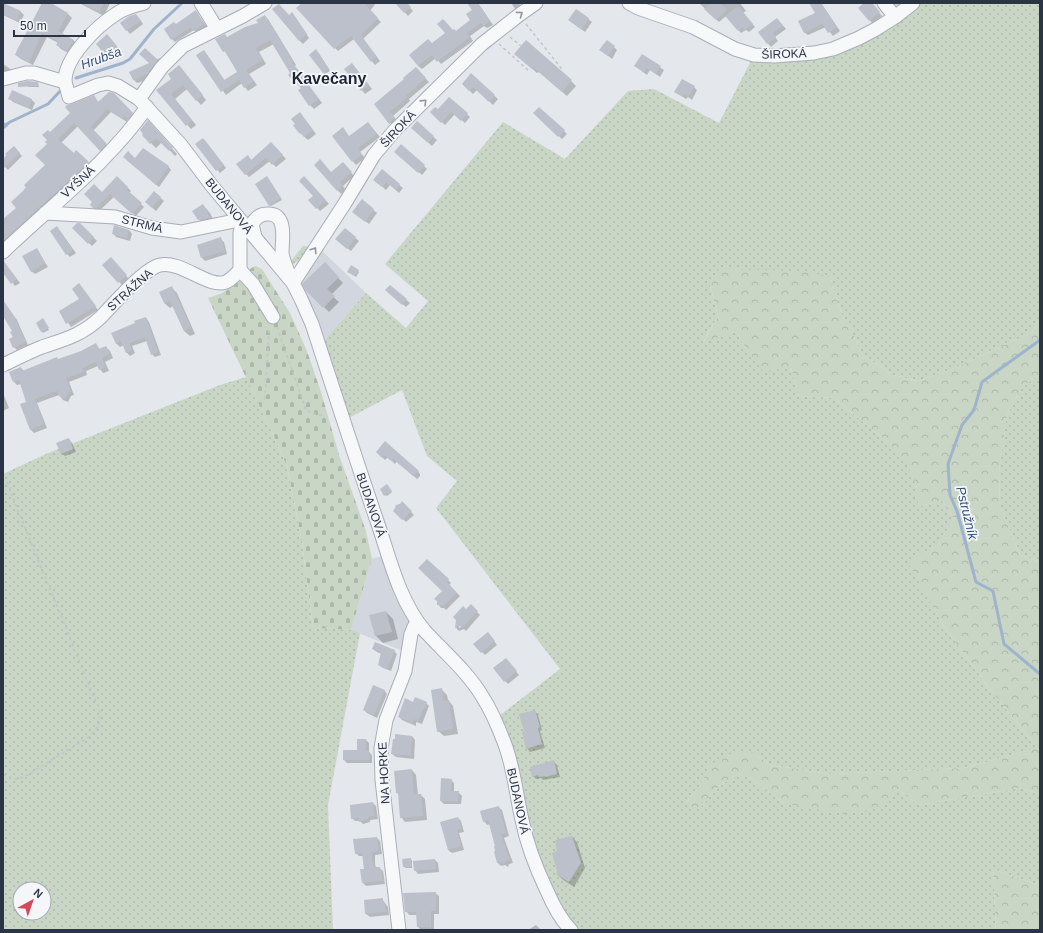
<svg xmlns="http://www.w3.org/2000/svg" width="1043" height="933" viewBox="0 0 1043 933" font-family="Arial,sans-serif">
<defs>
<pattern id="grass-dots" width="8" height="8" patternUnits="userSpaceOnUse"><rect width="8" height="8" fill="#c9d6c5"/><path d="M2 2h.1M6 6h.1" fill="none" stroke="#adb8ab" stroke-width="1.8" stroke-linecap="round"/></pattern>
<pattern id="forest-crowns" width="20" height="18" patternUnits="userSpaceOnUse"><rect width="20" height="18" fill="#c9d6c5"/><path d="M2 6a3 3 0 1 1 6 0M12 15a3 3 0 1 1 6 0" fill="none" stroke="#adb8ab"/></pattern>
<pattern id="cemetery-stones" width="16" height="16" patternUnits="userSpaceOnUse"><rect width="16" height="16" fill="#c9d6c5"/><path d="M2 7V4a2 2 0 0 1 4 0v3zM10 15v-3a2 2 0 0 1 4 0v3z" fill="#adb8ab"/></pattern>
</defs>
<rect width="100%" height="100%" fill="#e4e7ec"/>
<!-- built -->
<g fill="#d2d6de">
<path d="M 317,246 L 366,293 L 319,346 L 293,283 Z"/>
<path d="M 388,554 L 417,622 L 408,653 L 351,630 L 372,559 Z"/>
</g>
<!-- grass -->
<g fill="url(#grass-dots)" fill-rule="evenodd">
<path d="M 884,3 L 1040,3 L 1040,319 L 1032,332 L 955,368 L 919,381 L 893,375 L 862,354 L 853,334 L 842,316 L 830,276 L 710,285 L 718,316 L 703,342 L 736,331 L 744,345 L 791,368 L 799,396 L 834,398 L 889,443 L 907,461 L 917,488 L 919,506 L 942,501 L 954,519 L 937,546 L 908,561 L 943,625 L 989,688 L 1037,748 L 964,768 L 830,774 L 771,765 L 752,752 L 709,766 L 700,786 L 686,802 L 699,809 L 719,786 L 738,774 L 752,779 L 785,804 L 898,789 L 918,805 L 1020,788 L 1040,794 L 1040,886 L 993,869 L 996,930 L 571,930 L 552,902 L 495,719 L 560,669 L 436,508 L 457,481 L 427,456 L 402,390 L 343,421 L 319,346 L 366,293 L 406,328 L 428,301 L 385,264 L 503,122 L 565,159 L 628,91 L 654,89 L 719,123 L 754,55 L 814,53 L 895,18 Z"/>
<path d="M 303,246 L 313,247 L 302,259 L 291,265 L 290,262 Z"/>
<path d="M 1040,374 L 1040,562 L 1020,555 L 1000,507 L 999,471 L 1007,415 L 1022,387 Z"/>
<path d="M 246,377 L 272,432 L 287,466 L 302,542 L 313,628 L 351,630 L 360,633 L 328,805 L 333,930 L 3,930 L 3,474 L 46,454 L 220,385 ZM 20,889 L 44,889 L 44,913 L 20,913 Z"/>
</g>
<!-- forest -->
<g fill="url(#forest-crowns)">
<path d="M 719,269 L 799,271 L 830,276 L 842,316 L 853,334 L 862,354 L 893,375 L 918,381 L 955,368 L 1032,332 L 1040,319 L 1040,374 L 1022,387 L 1007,415 L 999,471 L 1000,507 L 1020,555 L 1040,562 L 1040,794 L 1020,788 L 918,805 L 898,789 L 884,807 L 845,814 L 785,804 L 752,779 L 738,774 L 719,786 L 699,809 L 691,809 L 686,802 L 700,786 L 709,766 L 727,754 L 752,752 L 771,765 L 830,774 L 964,768 L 1037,748 L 989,688 L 943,625 L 907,561 L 937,546 L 954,519 L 942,501 L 919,506 L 917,488 L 907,462 L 889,443 L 834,398 L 799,396 L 791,368 L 763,371 L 744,345 L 736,331 L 703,343 L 718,316 L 710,285 Z"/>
<path d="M 993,869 L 1040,886 L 1040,930 L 996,930 Z"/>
</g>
<!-- cemetery -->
<path fill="url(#cemetery-stones)" d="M 256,266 L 262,269 L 290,313 L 307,351 L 322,395 L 339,455 L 366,531 L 372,559 L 351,630 L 313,628 L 302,542 L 287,466 L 272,432 L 208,298 C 214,296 221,294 227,290 C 237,285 247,268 256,266 Z"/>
<!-- shadow -->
<g fill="#0003" fill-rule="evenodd">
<path d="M 43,3 L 49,3 L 68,14 L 72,18 L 62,34 L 73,40 L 77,44 L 72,55 L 61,49 L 57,45 L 58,43 L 47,37 L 33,65 L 21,59 L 16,55 Z"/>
<path d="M 79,3 L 110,3 L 104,16 Z"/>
<path d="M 304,3 L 376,3 L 370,11 L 381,22 L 363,39 L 380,61 L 375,65 L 354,39 L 338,51 L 298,8 Z"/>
<path d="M 397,3 L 406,3 L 413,11 L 408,16 Z"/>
<path d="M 468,3 L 478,3 L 493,25 L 487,28 L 484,26 L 470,36 L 473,41 L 441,64 L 436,58 L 422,69 L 418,66 L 432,44 L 453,31 L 456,32 L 472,20 L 473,11 Z"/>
<path d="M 511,3 L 519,3 L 521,7 L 516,10 Z"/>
<path d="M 699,3 L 740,3 L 746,11 L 743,13 L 755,27 L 749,32 L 746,30 L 741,33 L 726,16 L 719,22 Z"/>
<path d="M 810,3 L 821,3 L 840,31 L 833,36 L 826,27 L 808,35 L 804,32 L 817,13 Z"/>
<path d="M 865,3 L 871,3 L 882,16 L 873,24 L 859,8 Z"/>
<path d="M 3,4 L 21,12 L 24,15 L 20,23 L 3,15 Z"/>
<path d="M 577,10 L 592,22 L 585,32 L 573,23 Z"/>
<path d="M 196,12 L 207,27 L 197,33 L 194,30 L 175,42 L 172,39 L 176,25 Z"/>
<path d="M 264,16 L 268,19 L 296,65 L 294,67 L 308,81 L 307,83 L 322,103 L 314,109 L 310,105 L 302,88 L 274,44 L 259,52 L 266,64 L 249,74 L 257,85 L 248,91 L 242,83 L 226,95 L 198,56 L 207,55 L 225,81 L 238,72 L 217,39 L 227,38 L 259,24 Z"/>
<path d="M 289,17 L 295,17 L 309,38 L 303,44 L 299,40 Z"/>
<path d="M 139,18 L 143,24 L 130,34 L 121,23 Z"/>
<path d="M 780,22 L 786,29 L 775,37 L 778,41 L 771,47 L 759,33 Z"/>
<path d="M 110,39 L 120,50 L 110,58 L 107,55 Z"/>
<path d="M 614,47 L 617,50 L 612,59 L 601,50 Z"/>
<path d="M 318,52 L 330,71 L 325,74 L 323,73 Z"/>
<path d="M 642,56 L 664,70 L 660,77 L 650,70 L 647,75 L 635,66 Z"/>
<path d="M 160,59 L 164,63 L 151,79 L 137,83 L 133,79 L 150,63 Z"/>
<path d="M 521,59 L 571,81 L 576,86 L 567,96 L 539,72 L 537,73 Z"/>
<path d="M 3,64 L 9,68 L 12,71 L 3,74 Z"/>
<path d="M 352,64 L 372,89 L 365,94 L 346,69 Z"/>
<path d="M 183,71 L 206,100 L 201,105 L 187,89 L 175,99 L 196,125 L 191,129 L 157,91 Z"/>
<path d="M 419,72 L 429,82 L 409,99 L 410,101 L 393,116 L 398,122 L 393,126 L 376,105 Z"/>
<path d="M 471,75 L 498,99 L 493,105 L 477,90 L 473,94 L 463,84 Z"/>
<path d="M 38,83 L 39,87 L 29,87 L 23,84 Z"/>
<path d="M 694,87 L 697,90 L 692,100 L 688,97 L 686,99 L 676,92 Z"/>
<path d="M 113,94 L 135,117 L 132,122 L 128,119 L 127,122 L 111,112 L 93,131 L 109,148 L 104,154 L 78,126 L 61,143 L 74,154 L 76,151 L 91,166 L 3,246 L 3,220 L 17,208 L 24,192 L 46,165 L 48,140 L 50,133 L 94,96 L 99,103 Z"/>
<path d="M 449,98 L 470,117 L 465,123 L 455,114 L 445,125 L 432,112 L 438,110 Z"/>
<path d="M 10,99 L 32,100 L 35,103 L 32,110 L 13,102 Z"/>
<path d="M 534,113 L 564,131 L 567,134 L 562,139 Z"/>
<path d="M 303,117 L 316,134 L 308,140 L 298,131 Z"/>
<path d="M 3,121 L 8,126 L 3,130 Z"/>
<path d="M 368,123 L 380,137 L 360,152 L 365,158 L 356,165 L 333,136 L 350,137 Z"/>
<path d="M 417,123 L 437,140 L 432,146 L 413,128 Z"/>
<path d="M 153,127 L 177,154 L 175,156 L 162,142 L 156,148 L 143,135 Z"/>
<path d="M 206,142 L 226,168 L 220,173 L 197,145 Z"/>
<path d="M 271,143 L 286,159 L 276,167 L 270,161 L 249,177 L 246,174 L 248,156 L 252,161 Z"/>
<path d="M 13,147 L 22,156 L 8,170 L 3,165 L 3,160 Z"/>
<path d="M 399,155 L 424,166 L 427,169 L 422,175 Z"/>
<path d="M 136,159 L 168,166 L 171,170 L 159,187 L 127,160 Z"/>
<path d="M 315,165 L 332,174 L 346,167 L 354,176 L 343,186 L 346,190 L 341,194 Z"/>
<path d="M 382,171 L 403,188 L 399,193 L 390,185 L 386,190 L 378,183 Z"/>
<path d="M 117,177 L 131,191 L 129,193 L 144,207 L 136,216 L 114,197 L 99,211 L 97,211 L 91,205 Z"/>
<path d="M 304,177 L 329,204 L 320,211 L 310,200 L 314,196 Z"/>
<path d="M 268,179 L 282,200 L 271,206 L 270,205 Z"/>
<path d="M 154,192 L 164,201 L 156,211 L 149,205 Z"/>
<path d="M 362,201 L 377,213 L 369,224 L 357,215 Z"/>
<path d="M 203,205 L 210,213 L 216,225 L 206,227 L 199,219 Z"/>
<path d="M 80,224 L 97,241 L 92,246 L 73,228 Z"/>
<path d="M 345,229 L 359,241 L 351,251 L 340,243 Z"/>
<path d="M 129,230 L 132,234 L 130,241 L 116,237 L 113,233 Z"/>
<path d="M 60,231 L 76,253 L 70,257 L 67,254 Z"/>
<path d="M 220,239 L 224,242 L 227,254 L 205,261 L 202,258 Z"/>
<path d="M 37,249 L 48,267 L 35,274 L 31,271 Z"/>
<path d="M 111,259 L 129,279 L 122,285 L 104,265 Z"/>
<path d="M 5,264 L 20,283 L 15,286 L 3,271 L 3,266 Z"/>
<path d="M 325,264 L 343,283 L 331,295 L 339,302 L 329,312 L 306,289 Z"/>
<path d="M 358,271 L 359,272 L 356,277 L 350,273 Z"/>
<path d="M 390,286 L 410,303 L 406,307 L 390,293 Z"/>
<path d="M 82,288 L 98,310 L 71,327 L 60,311 L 80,299 Z"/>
<path d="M 172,288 L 177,293 L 195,334 L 190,336 L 184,331 L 173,306 L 170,308 L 164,303 Z"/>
<path d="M 3,302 L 17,320 L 28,345 L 17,350 L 14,347 L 13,331 L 3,314 Z"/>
<path d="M 146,318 L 149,322 L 161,355 L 155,357 L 152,354 L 147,341 L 132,346 L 135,353 L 130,356 L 126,352 L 124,345 L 120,347 L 116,343 Z"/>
<path d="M 44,321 L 49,330 L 43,333 L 37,323 Z"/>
<path d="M 96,344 L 100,350 L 106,347 L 110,351 L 113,358 L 105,362 L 109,371 L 103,373 L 98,366 L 86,371 L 87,375 L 69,382 L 74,395 L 71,396 L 68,402 L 63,400 L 59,395 L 37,403 L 47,428 L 34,433 L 30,429 L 27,402 L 21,384 L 17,385 L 14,382 L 10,372 L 21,368 L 24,371 L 81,352 Z"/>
<path d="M 3,393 L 9,408 L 3,411 Z"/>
<path d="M 69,439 L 72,443 L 76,452 L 65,456 L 61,453 Z"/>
<path d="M 386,443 L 417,470 L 420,474 L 420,476 L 417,479 L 397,461 L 395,464 L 388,457 L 385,460 L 377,452 Z"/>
<path d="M 388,487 L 392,492 L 387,496 L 385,495 Z"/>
<path d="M 402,503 L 414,515 L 406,522 L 394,511 Z"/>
<path d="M 427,560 L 451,583 L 449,585 L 460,596 L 446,610 L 444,608 L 441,608 L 438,604 L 443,591 Z"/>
<path d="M 471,606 L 480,615 L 466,631 L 464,629 L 459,631 L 456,628 L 457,620 ZM 464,624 L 465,625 L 459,628 L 459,626 Z"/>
<path d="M 386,612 L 393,619 L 398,639 L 383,643 L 376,636 L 370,616 Z"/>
<path d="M 491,637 L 497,645 L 485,655 L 482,652 Z"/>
<path d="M 373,649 L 394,651 L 397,654 L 391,671 L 383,668 L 379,665 L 382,654 L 377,652 Z"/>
<path d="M 509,663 L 519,675 L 508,684 L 505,681 Z"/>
<path d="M 441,689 L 447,695 L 448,700 L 453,706 L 458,734 L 444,736 L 438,731 Z"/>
<path d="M 384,690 L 387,694 L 377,718 L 367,713 L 364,710 Z"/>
<path d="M 414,703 L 426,703 L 429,706 L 422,724 L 416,722 L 416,726 L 402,720 L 399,716 Z"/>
<path d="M 535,711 L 538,715 L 542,730 L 540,731 L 545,748 L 530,752 L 527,748 Z"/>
<path d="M 412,736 L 415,740 L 414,759 L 396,757 L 392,754 Z"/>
<path d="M 366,740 L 369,743 L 369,752 L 372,755 L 372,763 L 347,763 L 344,760 L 358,751 Z"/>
<path d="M 553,761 L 557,765 L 560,777 L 543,780 L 541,778 L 536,779 L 533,776 Z"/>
<path d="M 412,770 L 416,775 L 418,795 L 421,795 L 425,799 L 427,820 L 405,822 L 401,817 L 399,795 L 397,793 Z"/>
<path d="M 451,780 L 454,783 L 454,792 L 458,792 L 462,796 L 461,804 L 444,804 L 441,801 Z"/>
<path d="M 373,803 L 376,806 L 378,819 L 370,820 L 370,822 L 363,824 L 360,821 L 355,821 L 352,818 Z"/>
<path d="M 498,807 L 502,810 L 509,836 L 504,838 L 513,863 L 509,864 L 508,867 L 505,865 L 501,866 L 498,863 L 495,852 L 496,847 L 490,824 L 487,825 L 484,821 Z"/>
<path d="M 458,818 L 461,821 L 464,832 L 459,833 L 464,850 L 452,853 L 448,850 Z"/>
<path d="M 572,837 L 577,842 L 585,868 L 574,887 L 562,879 L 557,874 Z"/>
<path d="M 377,838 L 380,841 L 382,854 L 375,855 L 375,863 L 376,868 L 379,868 L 383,871 L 385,884 L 366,886 L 363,883 L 365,870 L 364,856 L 359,856 L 356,853 Z"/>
<path d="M 410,859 L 412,860 L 412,868 L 406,868 L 404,867 Z"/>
<path d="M 435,860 L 438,863 L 439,872 L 418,874 L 415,870 Z"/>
<path d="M 435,893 L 439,896 L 439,914 L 434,914 L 434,930 L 421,930 L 418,927 L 417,915 L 409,915 L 406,911 Z"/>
<path d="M 382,899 L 388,907 L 389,915 L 370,917 L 366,914 L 365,901 Z"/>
<path d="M 536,925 L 541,930 L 528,930 Z"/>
</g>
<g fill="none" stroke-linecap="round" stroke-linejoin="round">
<!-- stream -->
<g stroke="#9fb4cc" stroke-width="3">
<path d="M 76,78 L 123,63 L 130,59 L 154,29 L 182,3"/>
<path d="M 3,127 L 10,122 L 48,104 L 63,88"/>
<path d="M 1040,340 L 982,382 L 974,410 L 962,425 L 948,464 L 950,495 L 957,511 L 976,582 L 993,591 L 1004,644 L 1040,674"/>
</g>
</g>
<!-- building -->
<g fill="#bbc0ca">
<path d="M 3,3 L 21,11 L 17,20 L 14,20 L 3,14 Z"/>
<path d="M 42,3 L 51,3 L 68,13 L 58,31 L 74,40 L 67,51 L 56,45 L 58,42 L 42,33 L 29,62 L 15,55 L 17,50 Z"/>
<path d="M 81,3 L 104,3 L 99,12 Z"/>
<path d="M 302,3 L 364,3 L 378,18 L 361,35 L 377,57 L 371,62 L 351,36 L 334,49 L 296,8 Z"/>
<path d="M 395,3 L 407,3 L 411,7 L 404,13 Z"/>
<path d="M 467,3 L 478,3 L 490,21 L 483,26 L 481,23 L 467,33 L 470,37 L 437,62 L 432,55 L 418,66 L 409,55 L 428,39 L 432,43 L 445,33 L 437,24 L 443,19 L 453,30 L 454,29 L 456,31 L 470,20 L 466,14 L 472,10 Z"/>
<path d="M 711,3 L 720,3 L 727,10 L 716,20 L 704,9 Z"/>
<path d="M 809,3 L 821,3 L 837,27 L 828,33 L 822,24 L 804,33 L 798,21 L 815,13 Z"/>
<path d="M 864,3 L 872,3 L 880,12 L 869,21 L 858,8 Z"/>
<path d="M 279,4 L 289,15 L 292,12 L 307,34 L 299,41 L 272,9 Z"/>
<path d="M 738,6 L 753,24 L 745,30 L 742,27 L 738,31 L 725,16 Z"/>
<path d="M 576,9 L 589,18 L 582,30 L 568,20 Z"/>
<path d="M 196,10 L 204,24 L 193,31 L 191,27 L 171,40 L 164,29 L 174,22 L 176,24 Z"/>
<path d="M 136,14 L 141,21 L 126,31 L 120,23 L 129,16 Z"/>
<path d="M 265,15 L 293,62 L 292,63 L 305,77 L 304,79 L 319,99 L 309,106 L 298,90 L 301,88 L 288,75 L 290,73 L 270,40 L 256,48 L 263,60 L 246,70 L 254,81 L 244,88 L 239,80 L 221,92 L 196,55 L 204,50 L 224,80 L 237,72 L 225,51 L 223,52 L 215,39 L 225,34 L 227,37 L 245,27 L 258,23 L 256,20 Z"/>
<path d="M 777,18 L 783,26 L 773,33 L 776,38 L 767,44 L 758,32 Z"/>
<path d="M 107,34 L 117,46 L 106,56 L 96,44 Z"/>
<path d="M 526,40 L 572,80 L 562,92 L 533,67 L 532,69 L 514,54 Z"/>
<path d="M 607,40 L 615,46 L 608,56 L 599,50 Z"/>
<path d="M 145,48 L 157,59 L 160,58 L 147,74 L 133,80 L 129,72 L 149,63 L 139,54 Z"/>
<path d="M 316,49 L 329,69 L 323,73 L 309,55 Z"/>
<path d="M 642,54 L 661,66 L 656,74 L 647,68 L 644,72 L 634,66 Z"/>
<path d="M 352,63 L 369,85 L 361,91 L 344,69 Z"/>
<path d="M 179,65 L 203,95 L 196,101 L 183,85 L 171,94 L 192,120 L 186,126 L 156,90 L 171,79 L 168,74 Z"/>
<path d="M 416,67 L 426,78 L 406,96 L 408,97 L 390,112 L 395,118 L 389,124 L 374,104 L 404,79 L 403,78 Z"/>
<path d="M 471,73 L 495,95 L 489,102 L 473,87 L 469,91 L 462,84 Z"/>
<path d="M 682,79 L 695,86 L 688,97 L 684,94 L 683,97 L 674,92 Z"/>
<path d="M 27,81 L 38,82 L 38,86 L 18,87 L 18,83 Z"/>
<path d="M 12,90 L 32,99 L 29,108 L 8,99 Z"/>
<path d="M 109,92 L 114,93 L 133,113 L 128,119 L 124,116 L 123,119 L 107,109 L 91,127 L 107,144 L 100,151 L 74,123 L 58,139 L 74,153 L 76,150 L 89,162 L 3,241 L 3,219 L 16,208 L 11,202 L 23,191 L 26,187 L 24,185 L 45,165 L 35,155 L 47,144 L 45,142 L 47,140 L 42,135 L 48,130 L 50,132 L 70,113 L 65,107 L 67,105 L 72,104 L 94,95 L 98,102 Z"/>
<path d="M 449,97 L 468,113 L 461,121 L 451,112 L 441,123 L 430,112 L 435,107 L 438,109 Z"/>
<path d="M 539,107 L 565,130 L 558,137 L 533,113 Z"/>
<path d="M 300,112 L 313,130 L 304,137 L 301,133 L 300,134 L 298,132 L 293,125 L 295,124 L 291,119 Z"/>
<path d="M 148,120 L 173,148 L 169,151 L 156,138 L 150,144 L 142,135 L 143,134 L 140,130 Z"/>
<path d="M 417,121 L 434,136 L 428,143 L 411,128 Z"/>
<path d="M 368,122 L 377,134 L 358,148 L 362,155 L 352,162 L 332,136 L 343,127 L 349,136 Z"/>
<path d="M 203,138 L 224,165 L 216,171 L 195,144 Z"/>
<path d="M 271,142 L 283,155 L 272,165 L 266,158 L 245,175 L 236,164 L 248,155 L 251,160 Z"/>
<path d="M 401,144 L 425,165 L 418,173 L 394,152 Z"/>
<path d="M 14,146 L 20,153 L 3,169 L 3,159 L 7,155 L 5,154 Z"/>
<path d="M 143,148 L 169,166 L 156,185 L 123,157 L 128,151 L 135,158 Z"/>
<path d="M 320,159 L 331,172 L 343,162 L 352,172 L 340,182 L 343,186 L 337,191 L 314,165 Z"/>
<path d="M 382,169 L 400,184 L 396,190 L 386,182 L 382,187 L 373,180 Z"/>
<path d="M 117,176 L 128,187 L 126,189 L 142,203 L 132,214 L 110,194 L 96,208 L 93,208 L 90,205 L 92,202 L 84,194 L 94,184 L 102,192 Z"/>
<path d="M 267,176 L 281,198 L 269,206 L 255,184 Z"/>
<path d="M 304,176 L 326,200 L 316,209 L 308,200 L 313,196 L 299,181 Z"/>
<path d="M 154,191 L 161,197 L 152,208 L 145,202 Z"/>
<path d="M 362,199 L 374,209 L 365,222 L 352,212 Z"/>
<path d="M 203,204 L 210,218 L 198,220 L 192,211 Z"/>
<path d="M 77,223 L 80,223 L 94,237 L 88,244 L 72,228 Z"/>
<path d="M 114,225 L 129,230 L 127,238 L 112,234 Z"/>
<path d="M 57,226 L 73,250 L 66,255 L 50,231 Z"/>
<path d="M 345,228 L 356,237 L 347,249 L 335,239 Z"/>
<path d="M 221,237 L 225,251 L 201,258 L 197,245 Z"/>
<path d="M 37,248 L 45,263 L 31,272 L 22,256 Z"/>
<path d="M 111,257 L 127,275 L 118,283 L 102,265 Z"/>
<path d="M 3,260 L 17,279 L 11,284 L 3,273 Z"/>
<path d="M 325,262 L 339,277 L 327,289 L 335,296 L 323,308 L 305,290 L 302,284 Z"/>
<path d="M 351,265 L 359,270 L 355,276 L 347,272 Z"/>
<path d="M 79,283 L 96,306 L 66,324 L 59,311 L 79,299 L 72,289 Z"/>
<path d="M 390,285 L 407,299 L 402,305 L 385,290 Z"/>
<path d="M 172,286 L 191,328 L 184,331 L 170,301 L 164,303 L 159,292 Z"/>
<path d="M 3,300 L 14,316 L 26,342 L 13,348 L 9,339 L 13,337 L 10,332 L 12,331 L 3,316 Z"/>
<path d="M 146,317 L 158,352 L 151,355 L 145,338 L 129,343 L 132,350 L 126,353 L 121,341 L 116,344 L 111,333 L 135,323 L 134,321 Z"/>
<path d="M 43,318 L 49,328 L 41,332 L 36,323 Z"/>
<path d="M 96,343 L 99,349 L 106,346 L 110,354 L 102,358 L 106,368 L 99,370 L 96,362 L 83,368 L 84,372 L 66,378 L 71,392 L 68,393 L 65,399 L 59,396 L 57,391 L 35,399 L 44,424 L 30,430 L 20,404 L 26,402 L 19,380 L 13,382 L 9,372 L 21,367 L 22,371 L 57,357 L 58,359 L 81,351 Z"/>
<path d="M 69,438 L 73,449 L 61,454 L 56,443 Z"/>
<path d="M 385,441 L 419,471 L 413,476 L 393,459 L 391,461 L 384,455 L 382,458 L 376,452 Z"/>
<path d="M 387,484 L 392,491 L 384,496 L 380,489 Z"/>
<path d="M 402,501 L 412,511 L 402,520 L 393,511 L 395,508 L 396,505 L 400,504 Z"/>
<path d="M 427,559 L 449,579 L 447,582 L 457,593 L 442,607 L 440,605 L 437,605 L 437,601 L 434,599 L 442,591 L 418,568 Z"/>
<path d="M 471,604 L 478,611 L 462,628 L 460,626 L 455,628 L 456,620 L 453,617 L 463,606 L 466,609 Z"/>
<path d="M 386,611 L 392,632 L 375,636 L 369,615 Z"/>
<path d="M 488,632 L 495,641 L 481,653 L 473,644 Z"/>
<path d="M 375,642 L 395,650 L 387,669 L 378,665 L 381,652 L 372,649 Z"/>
<path d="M 506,658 L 517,671 L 504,682 L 493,668 Z"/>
<path d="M 373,685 L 385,690 L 374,715 L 363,710 Z"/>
<path d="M 442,688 L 444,701 L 449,700 L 453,729 L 437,732 L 431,690 Z"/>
<path d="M 415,697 L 427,702 L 418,721 L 413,719 L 413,723 L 398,717 L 405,698 L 413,702 Z"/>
<path d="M 535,710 L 540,727 L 538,728 L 542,744 L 526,749 L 522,732 L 524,731 L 519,714 Z"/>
<path d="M 395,734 L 412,736 L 411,756 L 391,754 L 393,739 L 395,739 Z"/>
<path d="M 357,739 L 366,739 L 366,751 L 369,751 L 370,760 L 343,760 L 343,750 L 357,750 Z"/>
<path d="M 554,760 L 557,774 L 545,777 L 545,776 L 539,777 L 538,775 L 532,777 L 530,767 Z"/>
<path d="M 412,769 L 414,794 L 421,794 L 423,816 L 400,818 L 398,793 L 396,793 L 394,771 Z"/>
<path d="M 441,778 L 452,779 L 451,791 L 459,791 L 458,802 L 440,801 Z"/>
<path d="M 373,802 L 375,816 L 368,817 L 368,819 L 359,822 L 359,818 L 351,819 L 350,805 Z"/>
<path d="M 499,806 L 506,833 L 501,834 L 510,860 L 506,861 L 504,864 L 501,862 L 497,863 L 494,852 L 495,851 L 494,846 L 495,846 L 488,820 L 483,822 L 480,811 Z"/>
<path d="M 458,817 L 462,829 L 457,830 L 461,846 L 448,850 L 440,822 Z"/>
<path d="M 572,836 L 581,863 L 569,882 L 556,874 L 557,871 L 552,853 L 557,851 L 555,840 Z"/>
<path d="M 377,837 L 379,851 L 372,852 L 372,859 L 374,867 L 380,867 L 383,881 L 362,883 L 360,869 L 364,869 L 362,853 L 355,854 L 353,839 Z"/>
<path d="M 411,858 L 411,867 L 403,867 L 402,859 Z"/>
<path d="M 435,859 L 436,869 L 414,871 L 413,861 Z"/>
<path d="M 436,892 L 436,911 L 431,911 L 431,927 L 417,927 L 416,912 L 405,912 L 403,893 Z"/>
<path d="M 383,898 L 383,903 L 385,903 L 386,912 L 365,914 L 364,900 Z"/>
</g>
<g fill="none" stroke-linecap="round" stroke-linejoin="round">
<!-- minor casing -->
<g stroke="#a9aeb7" stroke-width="15">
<g id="minor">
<path d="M 144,3 C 134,6 124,8 116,14 C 97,26 64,58 65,82 C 66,86 68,92 69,97 L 98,85 L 108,83 L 118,86 L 139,99 L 181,145 L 212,186 L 293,283 L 301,299 L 312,324 C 334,391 355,457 378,524 C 390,559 399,600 424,630 C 443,651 467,671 482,696 C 491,710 498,726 504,742 C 514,767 516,794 522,820 C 527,845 536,868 547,891 C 553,905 560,919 571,930"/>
<path d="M 201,3 L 217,29"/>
<path d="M 629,3 L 638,8 L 693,27 L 735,49 L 754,55 L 774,56 L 814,53 L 833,49 L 859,38 L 876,29 L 895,17 L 913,3"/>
<path d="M 884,3 L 895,17"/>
<path d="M 3,79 L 26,73 L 34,73 L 65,82"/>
<path d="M 139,99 L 162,67 L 183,46 L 243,16 L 265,3"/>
<path d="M 45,213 L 115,217 L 152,228 L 181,232 L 239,220"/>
<path d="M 255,237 L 252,224 C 255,219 260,214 267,214 C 288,213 282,240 282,253 C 283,260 286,267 289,274"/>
<path d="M 3,252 C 52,205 108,163 147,107"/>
<path d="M 240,270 L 253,284 L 273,317"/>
<path d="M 293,283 L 345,203 L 374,155 L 395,130 L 482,44 L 519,15 L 536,3"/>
<path d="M 3,365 C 16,359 29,352 42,347 C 66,339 82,335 101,317 C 113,305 143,269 160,265 C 181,260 209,289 226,282 C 232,279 236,274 240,270 L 240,233 L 242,224"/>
<path d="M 399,930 L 382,780 L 381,748 L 386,720 L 405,671 L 411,634 L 414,627 L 417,622"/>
</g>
</g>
<!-- path -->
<g stroke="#c2c5cb" stroke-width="1.5" stroke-dasharray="3 3" stroke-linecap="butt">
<path d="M 526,24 L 561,68 L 560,70"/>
<path d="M 510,37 L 521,46"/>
<path d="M 499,44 L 529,71"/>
<path d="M 277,327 L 306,410 L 313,414 L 322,415"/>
<path d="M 265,399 L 269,328"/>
<path d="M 3,775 L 16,779 L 24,777 L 89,737 C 97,729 101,724 100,712 L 15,503 L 6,478"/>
</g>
<!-- minor -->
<use href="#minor" stroke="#f7f8fa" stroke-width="13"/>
</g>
<!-- one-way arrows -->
<defs><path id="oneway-chevron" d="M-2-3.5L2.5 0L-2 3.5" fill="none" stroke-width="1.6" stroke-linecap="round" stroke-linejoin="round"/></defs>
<g stroke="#9196a0">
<use href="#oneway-chevron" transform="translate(520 14) rotate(-36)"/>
<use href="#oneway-chevron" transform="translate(424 102) rotate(-44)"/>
<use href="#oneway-chevron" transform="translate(314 250) rotate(-57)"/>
</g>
<g text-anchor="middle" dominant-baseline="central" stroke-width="3.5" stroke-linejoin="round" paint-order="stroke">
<!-- street labels -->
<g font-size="12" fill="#2b3445" stroke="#f4f6f9">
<text transform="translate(784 54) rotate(-2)">ŠIROKÁ</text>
<text transform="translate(398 129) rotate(-47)">ŠIROKÁ</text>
<text transform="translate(78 182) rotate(-43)">VYŠNÁ</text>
<text transform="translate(229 206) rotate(51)">BUDANOVÁ</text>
<text transform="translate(142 224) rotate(14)">STRMÁ</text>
<text transform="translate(130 290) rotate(-42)">STRÁŽNA</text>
<text transform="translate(371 505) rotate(71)">BUDANOVÁ</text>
<text transform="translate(384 773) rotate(-93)">NA HORKE</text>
<text transform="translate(518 801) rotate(78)">BUDANOVÁ</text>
</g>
<!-- water labels -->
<g font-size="13" font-style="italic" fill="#34527a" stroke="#f4f6f9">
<text transform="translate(101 58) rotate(-20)">Hrubša</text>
<text transform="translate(967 513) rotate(76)">Pstružník</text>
</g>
<!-- district labels -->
<g font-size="16" font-weight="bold" fill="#1d2536" stroke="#f4f6f9">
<text x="329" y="78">Kavečany</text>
</g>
</g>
<!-- border -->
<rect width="1043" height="933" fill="none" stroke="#2b3445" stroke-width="8"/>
<!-- north arrow -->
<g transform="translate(32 901) rotate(40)"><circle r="19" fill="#f4f6f9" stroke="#a4a8b1"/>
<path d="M0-3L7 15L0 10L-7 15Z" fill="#d1495b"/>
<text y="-6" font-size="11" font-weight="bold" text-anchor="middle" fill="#2b3445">N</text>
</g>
<!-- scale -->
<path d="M14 30v6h71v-6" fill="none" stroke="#2b3445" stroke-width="2"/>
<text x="20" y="30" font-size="12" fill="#2b3445" stroke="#f4f6f9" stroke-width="3" paint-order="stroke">50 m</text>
</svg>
